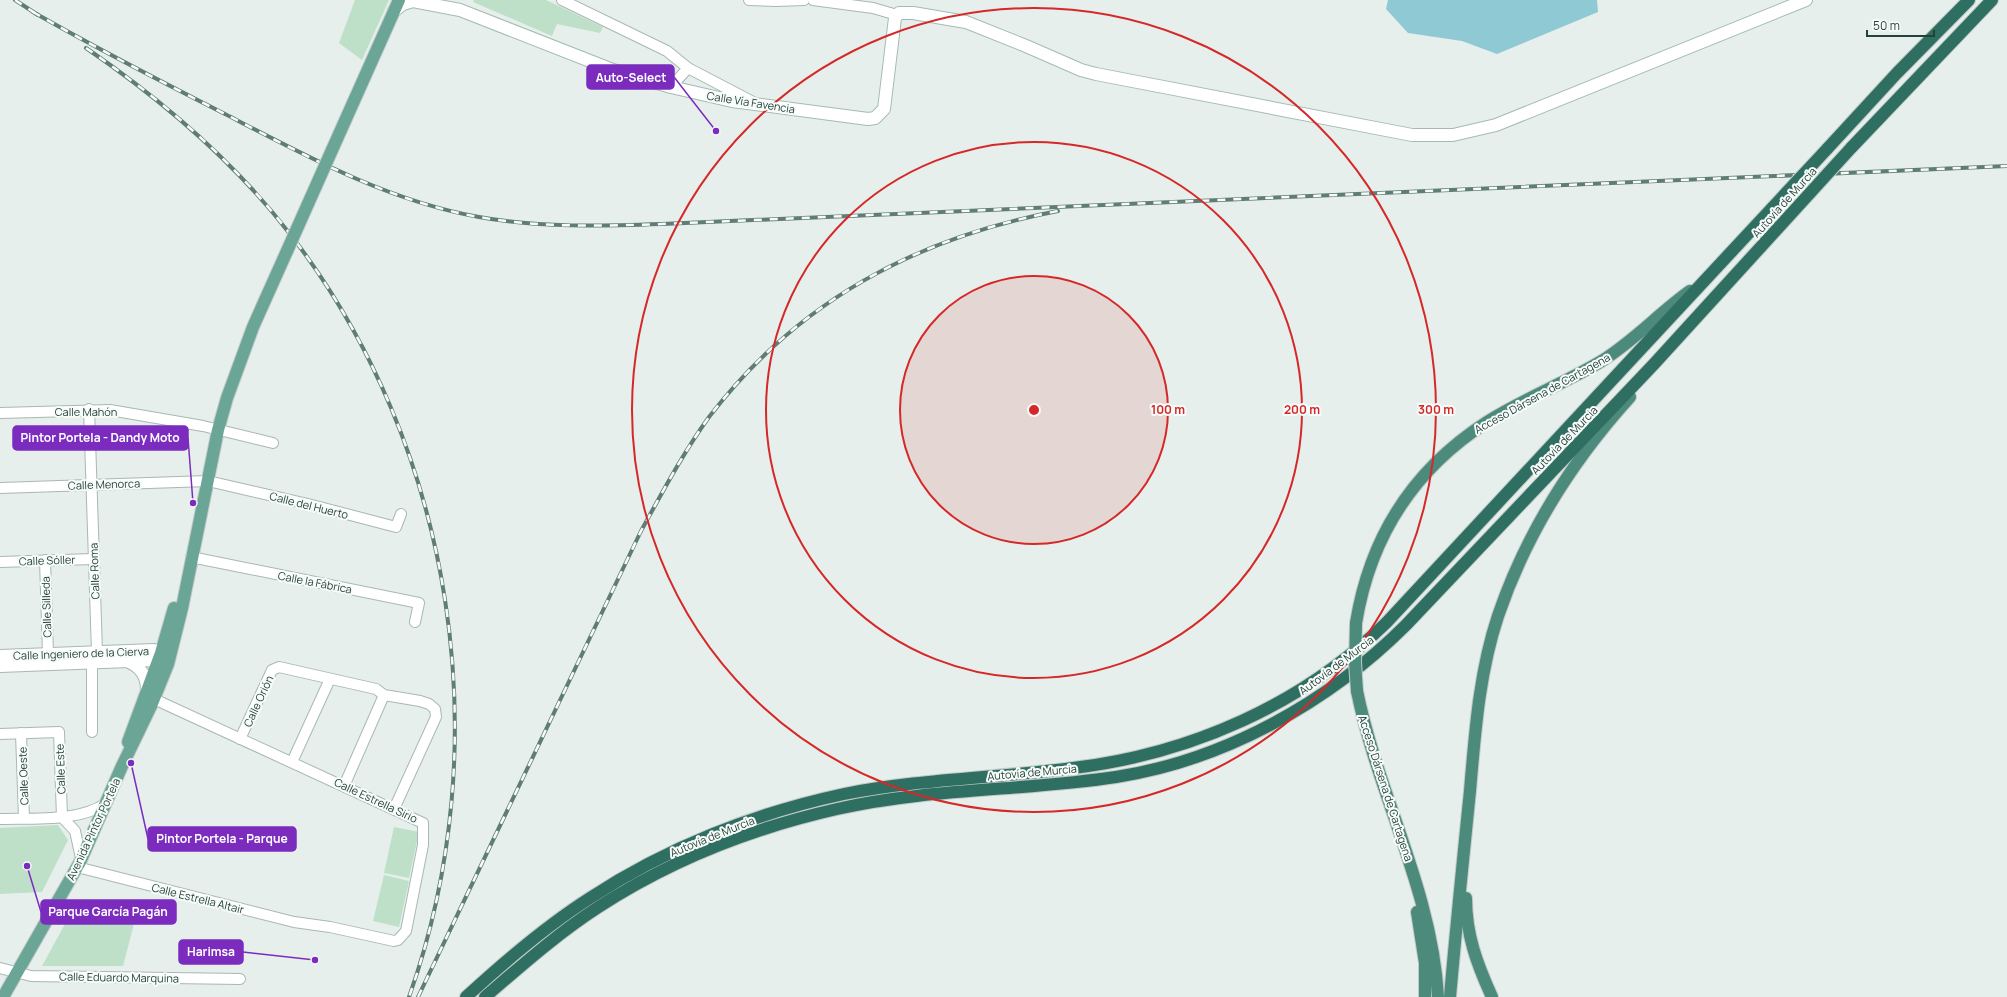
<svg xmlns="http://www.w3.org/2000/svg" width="2007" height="997" viewBox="0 0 2007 997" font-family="Manrope,sans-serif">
<rect width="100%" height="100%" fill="#e6efeb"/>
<!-- green -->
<g fill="#bfe0c8">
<path d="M 355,0 L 389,0 L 362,60 L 339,43 Z"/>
<path d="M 474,0 L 546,0 L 603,27 L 600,33 L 557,24 L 552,36 L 473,2 Z"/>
<path d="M 58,825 L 68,840 L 42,892 L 0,894 L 0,828 Z"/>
<path d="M 394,827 L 419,832 L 409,878 L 384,873 Z"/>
<path d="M 384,875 L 409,881 L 399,927 L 373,921 Z"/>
<path d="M 77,902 L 136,916 L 123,966 L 42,966 Z"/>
</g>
<!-- water -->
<path fill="#8ec9d4" d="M 1388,0 L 1597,0 L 1598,12 L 1497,54 L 1462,41 L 1408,33 L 1386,9 Z"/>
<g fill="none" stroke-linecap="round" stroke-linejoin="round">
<!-- minor casing -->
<g stroke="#a8b8b2" stroke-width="12">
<g id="minor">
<path d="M 562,0 L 667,51 L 688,68"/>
<path d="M 749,0 L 776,1 L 804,0"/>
<path d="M 813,0 L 873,8 L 897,15"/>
<path d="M 671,87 L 688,68 L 755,103"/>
<path d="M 89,409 L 97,652 L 92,662 L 92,732"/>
<path d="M 0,413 L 110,410 L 203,426 L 273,443"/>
<path d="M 0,488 L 208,481 L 308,504 L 396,527 L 401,514"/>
<path d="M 191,557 L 419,603 L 415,622"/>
<path d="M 45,560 L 48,654"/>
<path d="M 0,562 L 93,559"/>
<path d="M 21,733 L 24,818"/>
<path d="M 0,734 L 59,732 L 62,817"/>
<path d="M 240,739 L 272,670 L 279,667 L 376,689 L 384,695 L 420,701 L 429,704 L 435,709 L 436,717 L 394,809"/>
<path d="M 292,762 L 330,679"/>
<path d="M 344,786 L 384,695"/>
<path d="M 62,817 L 75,831 L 81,858"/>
<path d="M 0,819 C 32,818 80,822 106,803"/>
<path d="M 77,867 L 294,922 L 330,927 L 394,941 L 398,940 L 406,931 L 423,845 L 423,823 L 154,699"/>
<path d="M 0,968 L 31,976 L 240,979"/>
</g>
</g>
<!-- tertiary casing -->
<g stroke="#a8b8b2" stroke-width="14">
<g id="tertiary">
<path d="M 0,656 L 154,650 L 161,653"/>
<path d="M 127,661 C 141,667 147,676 147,690"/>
<path d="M 0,666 L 155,660 L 160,658"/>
</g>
</g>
<!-- secondary casing -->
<g stroke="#a4bbb3" stroke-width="14">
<path id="secondary" d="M 394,11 L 403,4 L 413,1 L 460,10 L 613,70 L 671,87 L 732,101 L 868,119 L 875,118 L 884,109 L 895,18 L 899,13 L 913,13 L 966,22 L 1026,46 L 1081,70 L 1096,74 L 1412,135 L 1453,135 L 1496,125 L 1806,0"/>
</g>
<!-- primary casing -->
<g stroke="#c2cac8" stroke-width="14">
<g id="primary">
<path d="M 332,150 L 399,0"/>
<path d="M 128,742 L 161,653 L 174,608"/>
<path d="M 3,997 L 80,862 L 122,766 L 151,706 L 168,664 L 182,608 L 218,430 L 227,398 L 253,327 L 287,251"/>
</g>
</g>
<!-- trunk casing -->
<g stroke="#c2cac8" stroke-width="14">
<g id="trunk">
<path d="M 1356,623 C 1370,537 1414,469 1487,422 C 1523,399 1563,384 1600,362 C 1633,342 1659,313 1690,291"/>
<path d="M 1357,691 C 1378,795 1432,890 1438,997"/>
<path d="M 1466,898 C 1466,935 1477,964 1492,997"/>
<path d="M 1417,912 L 1425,963 L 1425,997"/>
<path d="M 1450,997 C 1456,928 1463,860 1470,791 C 1475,733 1479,673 1498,616 C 1526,534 1572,461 1630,397"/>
</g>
</g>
<!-- motorway casing -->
<g stroke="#c2cac8" stroke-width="14">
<g id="motorway">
<path d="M 1851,148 L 1992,0"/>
<path d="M 1827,149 L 1897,73 L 1969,0"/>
<path d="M 466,997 C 504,962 546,926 590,898 C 666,848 755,813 844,794 C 919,779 997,778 1073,768 C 1190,754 1302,705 1387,622 L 1773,207"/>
<path d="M 485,997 C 521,966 557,934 597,908 C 669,861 753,828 837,809 C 929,788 1024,791 1116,777 C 1225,760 1329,702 1406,625 L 1654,364 L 1810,193"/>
</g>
</g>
<!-- minor -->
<use href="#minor" stroke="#fff" stroke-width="10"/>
<!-- tertiary -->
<use href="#tertiary" stroke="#fff" stroke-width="12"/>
<!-- secondary -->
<use href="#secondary" stroke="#fff" stroke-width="12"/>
<!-- primary -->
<use href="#primary" stroke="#6aa596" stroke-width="12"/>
<!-- trunk -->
<use href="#trunk" stroke="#4c8a7c" stroke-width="12"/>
<!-- motorway -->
<use href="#motorway" stroke="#2f6f62" stroke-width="12"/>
<!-- rail casing -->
<g stroke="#5f7d75" stroke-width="4">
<g id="rail">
<path d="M 15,0 L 38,15"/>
<path d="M 33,12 C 96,48 160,81 225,114 C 306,156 388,201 479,217 C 540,228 601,226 662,224 L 2007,166"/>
<path d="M 86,48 C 162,100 233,160 290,234 C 455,447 499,744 409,997"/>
<path d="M 418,997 L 641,531 C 662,493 683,453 709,417 C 798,301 916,238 1058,211"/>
</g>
</g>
<!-- rail -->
<use href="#rail" stroke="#f7fbf9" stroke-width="2.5" stroke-dasharray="8" stroke-linecap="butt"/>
<!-- primary-bridge casing -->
<g stroke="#c2cac8" stroke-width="14" stroke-linecap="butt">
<path id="primary-bridge" d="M 287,251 L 332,150"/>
</g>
<!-- trunk-bridge casing -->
<g stroke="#c2cac8" stroke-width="14" stroke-linecap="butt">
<path id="trunk-bridge" d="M 1356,623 L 1355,662 L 1357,691"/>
</g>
<!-- motorway-bridge casing -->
<g stroke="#c2cac8" stroke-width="14" stroke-linecap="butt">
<g id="motorway-bridge">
<path d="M 1810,193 L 1851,148"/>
<path d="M 1773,207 L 1827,149"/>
</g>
</g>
<!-- primary-bridge -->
<use href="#primary-bridge" stroke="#6aa596" stroke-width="12"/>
<!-- trunk-bridge -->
<use href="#trunk-bridge" stroke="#4c8a7c" stroke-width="12"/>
<!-- motorway-bridge -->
<use href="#motorway-bridge" stroke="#2f6f62" stroke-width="12"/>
</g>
<!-- distance rings -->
<circle cx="1034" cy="410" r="134" fill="#d62828" fill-opacity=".12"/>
<g fill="none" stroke="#d62828" stroke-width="2">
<circle cx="1034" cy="410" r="134"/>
<circle cx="1034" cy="410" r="268"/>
<circle cx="1034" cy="410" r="402"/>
</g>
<g text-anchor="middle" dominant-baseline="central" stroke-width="4" stroke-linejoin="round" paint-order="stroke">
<!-- street labels -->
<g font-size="11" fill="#24423a" stroke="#f7fbf9">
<text transform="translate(751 102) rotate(9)">Calle Vía Favencia</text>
<text transform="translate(1784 202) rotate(-48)">Autovía de Murcia</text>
<text transform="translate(1542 393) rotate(-29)">Acceso Dársena de Cartagena</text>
<text x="86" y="411">Calle Mahón</text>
<text transform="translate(1564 440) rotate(-46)">Autovía de Murcia</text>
<text transform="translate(104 484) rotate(-2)">Calle Menorca</text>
<text transform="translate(309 505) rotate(14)">Calle del Huerto</text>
<text transform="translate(47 560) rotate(-2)">Calle Sóller</text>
<text transform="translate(94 571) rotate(-92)">Calle Roma</text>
<text transform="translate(315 582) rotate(11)">Calle la Fábrica</text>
<text transform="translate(46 607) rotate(-92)">Calle Silleda</text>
<text transform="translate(81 653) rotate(-2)">Calle Ingeniero de la Cierva</text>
<text transform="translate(1336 665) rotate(-37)">Autovía de Murcia</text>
<text transform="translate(258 701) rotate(-65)">Calle Orión</text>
<text transform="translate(60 769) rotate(-92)">Calle Este</text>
<text transform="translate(1032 772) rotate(-5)">Autovía de Murcia</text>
<text transform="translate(23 776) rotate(-92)">Calle Oeste</text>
<text transform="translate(1386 788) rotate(72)">Acceso Dársena de Cartagena</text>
<text transform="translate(376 800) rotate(25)">Calle Estrella Sirio</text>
<text transform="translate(93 829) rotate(-65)">Avenida Pintor Portela</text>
<text transform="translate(712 836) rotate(-22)">Autovía de Murcia</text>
<text transform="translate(198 898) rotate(14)">Calle Estrella Altair</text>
<text transform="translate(119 977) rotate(1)">Calle Eduardo Marquina</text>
</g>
</g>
<circle cx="1034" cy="410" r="6" fill="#d62828" stroke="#f7fbf9" stroke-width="2"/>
<g font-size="12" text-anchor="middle" font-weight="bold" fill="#d62828" stroke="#f7fbf9" stroke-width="4" stroke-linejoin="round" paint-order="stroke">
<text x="1168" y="414">100 m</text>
<text x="1302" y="414">200 m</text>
<text x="1436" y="414">300 m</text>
</g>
<!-- callouts -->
<path fill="none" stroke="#7b2cbf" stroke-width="1.5" d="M716 131L674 77M193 503L188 438M131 763L148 839M27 866L41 912M315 960L243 952"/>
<g fill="#7b2cbf" stroke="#f7fbf9" stroke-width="1.5">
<circle cx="716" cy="131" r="4"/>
<circle cx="193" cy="503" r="4"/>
<circle cx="131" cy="763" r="4"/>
<circle cx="27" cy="866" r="4"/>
<circle cx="315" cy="960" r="4"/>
</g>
<g fill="#7b2cbf" stroke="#7b2cbf" stroke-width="1.5">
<rect x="587" y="65" width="87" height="24" rx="4"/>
<rect x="13" y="426" width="175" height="24" rx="4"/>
<rect x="148" y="827" width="148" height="24" rx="4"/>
<rect x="41" y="900" width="135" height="24" rx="4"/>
<rect x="179" y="940" width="64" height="24" rx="4"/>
</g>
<g font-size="12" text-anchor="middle" font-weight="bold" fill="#fff">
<text x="631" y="82">Auto-Select</text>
<text x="100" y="442">Pintor Portela - Dandy Moto</text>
<text x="222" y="843">Pintor Portela - Parque</text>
<text x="108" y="916">Parque García Pagán</text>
<text x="211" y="956">Harimsa</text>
</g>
<!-- scale -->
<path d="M1867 30v6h67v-6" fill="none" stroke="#24423a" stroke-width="2"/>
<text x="1873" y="30" font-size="12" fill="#24423a" stroke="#f7fbf9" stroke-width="3" paint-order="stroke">50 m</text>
</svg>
